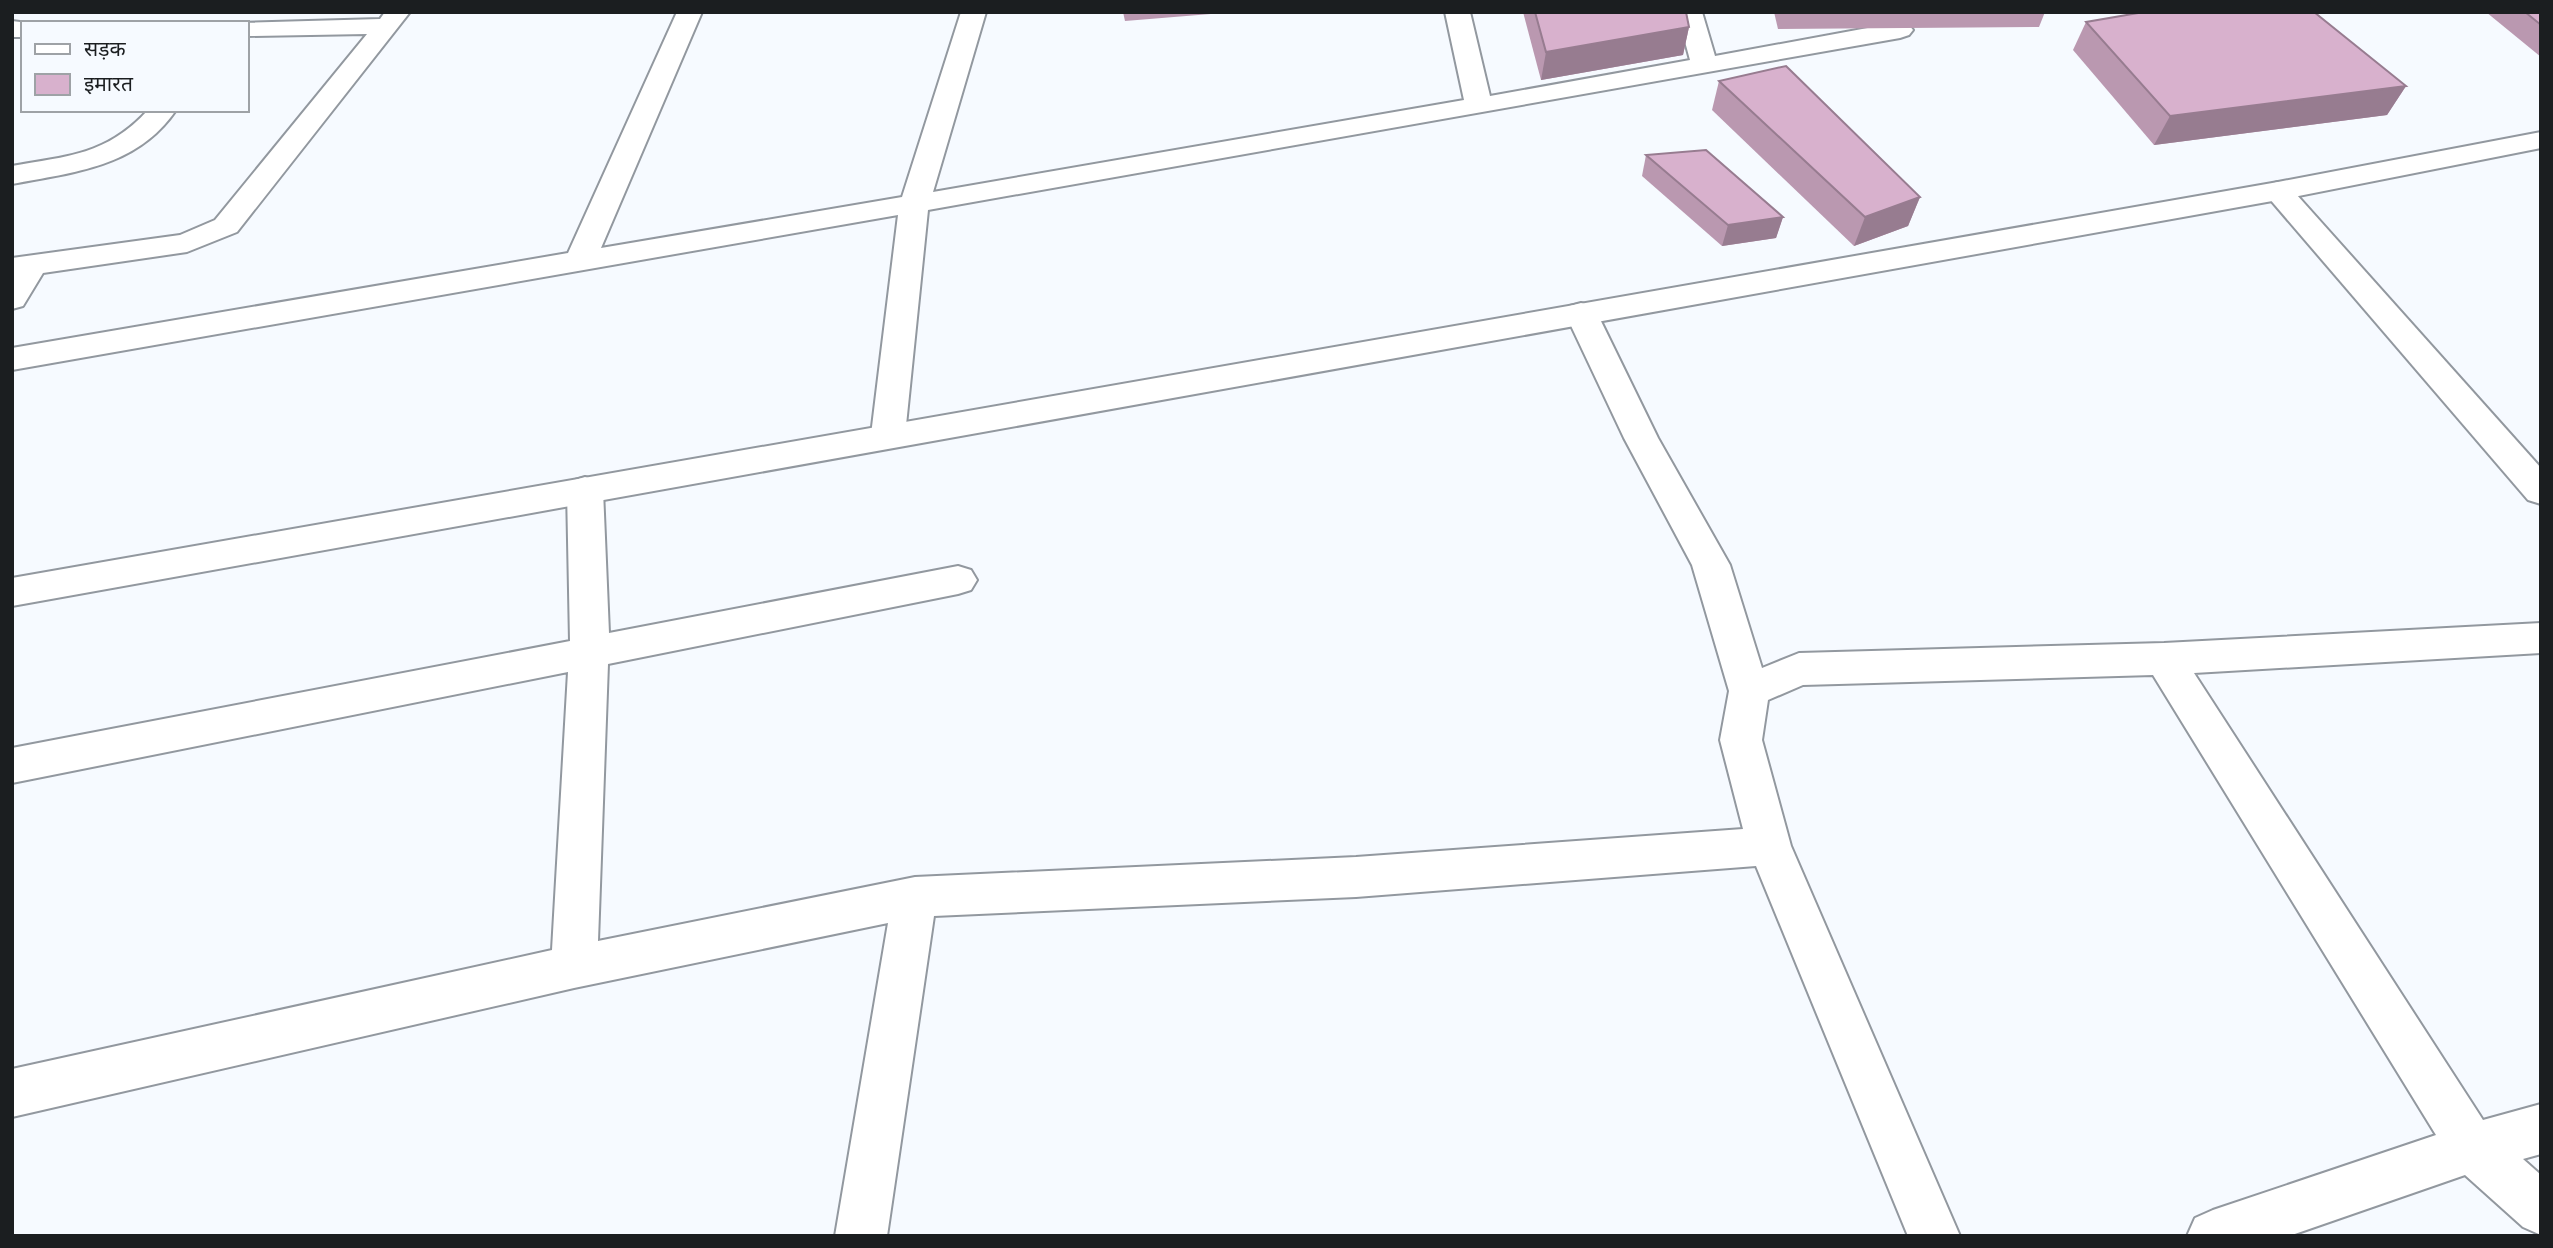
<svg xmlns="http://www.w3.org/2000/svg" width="2553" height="1248" viewBox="0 0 2553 1248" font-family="Figtree,'Noto Sans Devanagari',sans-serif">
<rect width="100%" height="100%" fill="#f6faff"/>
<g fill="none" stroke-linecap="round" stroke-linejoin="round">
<!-- street casing -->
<g stroke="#92989f" stroke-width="4">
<g id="street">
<path d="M 385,12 L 410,12 L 237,232 L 187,252 L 43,273 L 23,306 L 12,309 L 12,258 L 180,235 L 215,220 L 367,34 L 247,36 L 247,23 L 238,23 L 380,19 Z"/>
<path d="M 677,12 L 702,12 L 601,248 L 902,197 L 961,12 L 986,12 L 933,192 L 1464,100 L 1445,12 L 1470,12 L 1490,96 L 1690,60 L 1677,12 L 1702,12 L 1715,56 L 1900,22 L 1909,25 L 1913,30 L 1909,35 L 1900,38 L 928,210 L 905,435 L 900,443 L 888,447 L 876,443 L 871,435 L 898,215 L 12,370 L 12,348 L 568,253 Z"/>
<path d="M 12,21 L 28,23 L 23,23 L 23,37 L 12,37 Z"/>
<path d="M 148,110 L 176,110 C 137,167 75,172 12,184 L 12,166 C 68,156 107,155 148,110 Z"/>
<path d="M 2278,182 L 2288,185 L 2541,468 L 2541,504 L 2528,500 L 2268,197 L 2264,191 L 2268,185 Z"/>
<path d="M 1581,303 L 1592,306 L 1597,313 L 1658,438 L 1730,565 L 1762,668 L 1799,653 L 2164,643 L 2541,623 L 2541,653 L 2194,673 L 2483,1120 L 2541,1104 L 2541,1154 L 2523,1159 L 2541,1175 L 2541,1235 L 2523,1227 L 2465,1175 L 2289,1236 L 2187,1236 L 2195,1218 L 2213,1210 L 2436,1135 L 2153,675 L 1803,685 L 1768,700 L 1762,740 L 1791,846 L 1960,1236 L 1908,1236 L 1756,866 L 1356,897 L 934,916 L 887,1236 L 835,1236 L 888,923 L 574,988 L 12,1117 L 12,1069 L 552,950 L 568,672 L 12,783 L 12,748 L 570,641 L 567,490 L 572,481 L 585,477 L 598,481 L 603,490 L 609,633 L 958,566 L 971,570 L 977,580 L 971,590 L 958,594 L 608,664 L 598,941 L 915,877 L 1356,857 L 1743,829 L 1720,740 L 1729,691 L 1692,565 L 1624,438 L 1565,313 L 1570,306 Z"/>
</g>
</g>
<!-- secondary casing -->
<g stroke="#92989f" stroke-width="4">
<path id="secondary" d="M 2541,132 L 2541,148 L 2278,200 L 12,606 L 12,578 L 2278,182 Z"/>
</g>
<!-- street -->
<use href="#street" fill="#fff" fill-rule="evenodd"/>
<!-- secondary -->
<use href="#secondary" fill="#fff" fill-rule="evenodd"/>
</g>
<!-- wall -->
<g fill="#ba98b0">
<path d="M 1123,12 L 1223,12 L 1223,13 L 1125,21 Z"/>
<path d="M 1523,12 L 1686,12 L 1689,27 L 1683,55 L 1541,80 Z"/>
<path d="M 1774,12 L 2045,12 L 2039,27 L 1778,29 Z"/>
<path d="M 2486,12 L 2541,12 L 2541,57 Z"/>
<path d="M 2086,22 L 2406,86 L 2387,115 L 2154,145 L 2073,50 Z"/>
<path d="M 1719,81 L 1920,197 L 1908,226 L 1854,246 L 1712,110 Z"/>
<path d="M 1646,155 L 1783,217 L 1776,238 L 1722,246 L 1642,176 Z"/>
</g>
<!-- shaded-wall -->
<g fill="#977c90">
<path d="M 1689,27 L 1683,55 L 1541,80 L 1546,52 Z"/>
<path d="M 2406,86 L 2387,115 L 2154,145 L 2170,116 Z"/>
<path d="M 1920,197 L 1908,226 L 1854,246 L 1865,217 Z"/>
<path d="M 1783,217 L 1776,238 L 1722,246 L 1728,225 Z"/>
</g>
<!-- building -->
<g fill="#d8b1cd" stroke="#977c90" stroke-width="2">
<path d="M 1535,12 L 1686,12 L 1689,27 L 1546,52 Z"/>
<path d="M 2144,12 L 2314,12 L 2406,86 L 2170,116 L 2086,22 Z"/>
<path d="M 2525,12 L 2541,12 L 2541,25 Z"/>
<path d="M 1786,66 L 1920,197 L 1865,217 L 1719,81 Z"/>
<path d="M 1706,150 L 1783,217 L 1728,225 L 1646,155 Z"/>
</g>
<!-- border -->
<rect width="2553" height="1248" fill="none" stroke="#1b1e20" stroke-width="28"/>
<!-- legend -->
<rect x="21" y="21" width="228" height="91" fill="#f6faff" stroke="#9ea2a6" stroke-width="2"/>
<rect x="35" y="44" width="35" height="10" fill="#ffffff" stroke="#9ea2a6" stroke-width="2"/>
<text x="84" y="56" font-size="21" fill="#1b1e20">सड़क</text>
<rect x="35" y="74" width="35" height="21" fill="#d8b1cd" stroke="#9ea2a6" stroke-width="2"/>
<text x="84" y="91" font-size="21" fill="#1b1e20">इमारत</text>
</svg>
